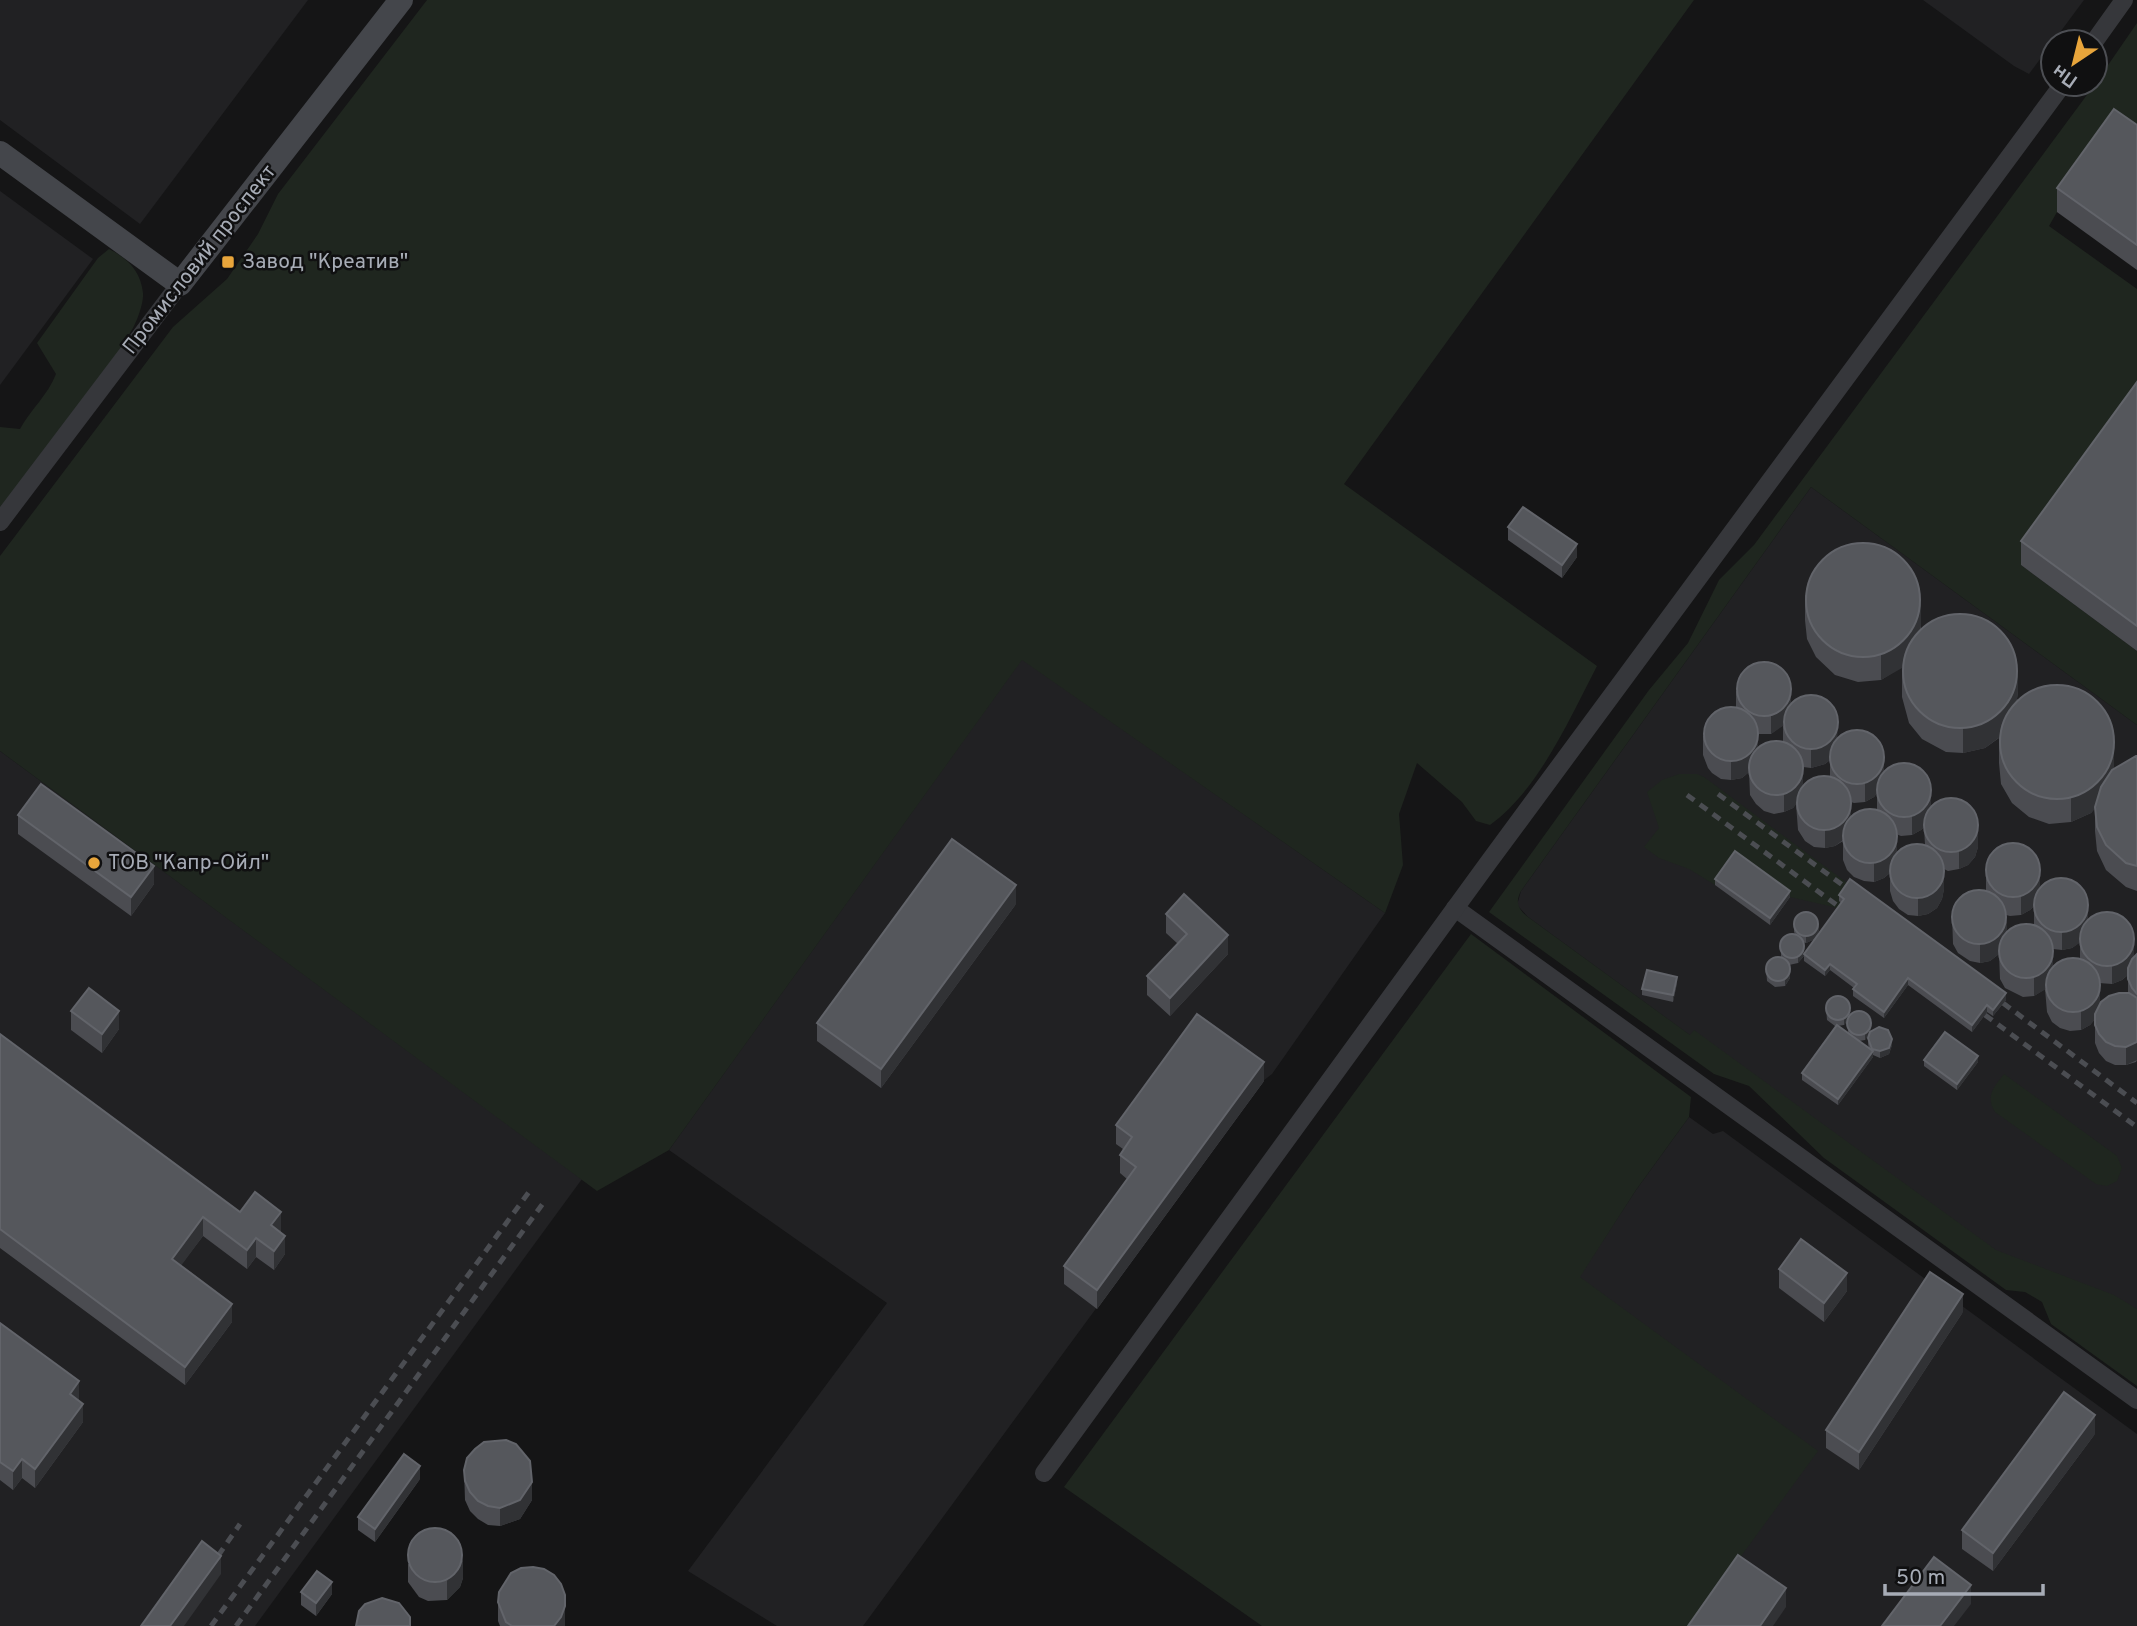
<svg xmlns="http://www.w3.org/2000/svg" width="2137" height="1626" viewBox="0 0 2137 1626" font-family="Overpass,sans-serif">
<rect width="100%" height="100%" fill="#151516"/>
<!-- built -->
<g fill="#212123">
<path d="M 0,0 L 308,0 L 140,224 L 0,120 Z"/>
<path d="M 1923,0 L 2084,0 L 2029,74 L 2014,66 Z"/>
<path d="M 0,191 L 93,259 L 0,385 Z"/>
<path d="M 1811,487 L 2137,725 L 2137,1362 L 1528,917 L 1517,905 L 1521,891 Z"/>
<path d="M 1022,659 L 1385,913 L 1272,1074 L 1263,1081 L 863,1626 L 777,1626 L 688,1571 L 887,1303 L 669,1150 Z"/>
<path d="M 0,751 L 582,1179 L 255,1626 L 0,1626 Z"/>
<path d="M 1689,1117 L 1713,1134 L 1723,1131 L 2137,1434 L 2137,1626 L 1690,1626 L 1579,1277 L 1636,1190 Z"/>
</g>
<!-- green -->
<g fill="#1f261f">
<path d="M 427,0 L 1694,0 L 1344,484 L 1597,666 C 1570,718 1538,791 1490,825 L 1476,821 L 1462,802 L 1417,763 L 1399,814 L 1403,865 L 1385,913 L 1022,660 L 669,1150 L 597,1191 L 0,751 L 0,556 L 173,327 L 227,279 L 258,234 L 278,194 Z"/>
<path d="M 2137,23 L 2137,150 L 2057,212 L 2049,226 L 2137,289 L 2137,406 L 2021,565 L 2137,651 L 2137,725 L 1811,487 L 1521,891 C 1515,902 1518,909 1528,917 L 1690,1035 L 1694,1030 L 1996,1250 L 2114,1295 L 2137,1309 L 2137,1386 L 2051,1324 L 2042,1302 L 2025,1292 L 2006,1290 L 1824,1158 L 1749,1086 L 1714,1074 L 1489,912 L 1649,690 L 1688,643 L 1719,580 L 1754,545 L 2095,84 Z"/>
<path d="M 109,249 C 127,258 141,271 143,293 C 144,303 136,325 130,333 C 93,395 44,452 0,509 L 0,427 L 20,429 C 31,409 48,395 56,374 L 37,343 L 98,258 Z"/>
<path d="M 1679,774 L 1697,774 L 1704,777 L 1850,885 L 1842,909 L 1790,897 L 1735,857 L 1715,885 L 1689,869 L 1659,858 L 1644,847 L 1659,828 L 1647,792 L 1662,780 Z"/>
<path d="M 1471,934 L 1691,1097 L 1689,1117 L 1636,1190 L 1580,1277 L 1818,1451 L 1690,1626 L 1262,1626 L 1064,1487 Z"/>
<path d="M 2004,1074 L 2117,1156 L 2122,1168 L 2117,1181 L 2107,1186 L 2096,1184 L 1995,1112 C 1985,1096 1994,1087 2004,1074 Z"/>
</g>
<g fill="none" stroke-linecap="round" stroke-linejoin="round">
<!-- street -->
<g stroke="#36373b" stroke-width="18">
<path d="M 2094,42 L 2124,0"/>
<path d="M 0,522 L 180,284"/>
<path d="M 1455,908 L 2137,1400"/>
<path d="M 1044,1473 L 1488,863 L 2063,84"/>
</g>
<!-- secondary -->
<path stroke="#44464b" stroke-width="24" d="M 0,153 L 180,284 L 401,0"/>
<!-- rail -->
<g stroke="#4b4d52" stroke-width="5" stroke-dasharray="9 7" stroke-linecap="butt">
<path d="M 1718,794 L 1848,889"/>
<path d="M 1687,795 L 1842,909"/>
<path d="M 2003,1003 L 2137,1103"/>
<path d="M 1985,1015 L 2137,1127"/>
<path d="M 209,1569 L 240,1524"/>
<path d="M 211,1626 L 529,1192"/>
<path d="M 236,1626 L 544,1202"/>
</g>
</g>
<!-- wall -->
<g fill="#4b4c51" fill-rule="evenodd">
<path d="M 2137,125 L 2137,270 L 2057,212 L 2057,188 Z"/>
<path d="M 2137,382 L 2137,651 L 2021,565 L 2021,541 Z"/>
<path d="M 1508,527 L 1577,557 L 1562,578 L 1508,540 Z"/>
<path d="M 1805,595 L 1921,626 L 1921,628 L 2018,691 L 2017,699 L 2114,769 L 2137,756 L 2137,891 L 2126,887 L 2106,870 L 2097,851 L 2095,831 L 2095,808 L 2091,813 L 2071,822 L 2049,824 L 2029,817 L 2012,803 L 2001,784 L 1999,763 L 1999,738 L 1985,748 L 1963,753 L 1946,752 L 1922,739 L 1909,723 L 1902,697 L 1902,673 L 1903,666 L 1881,680 L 1858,682 L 1835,675 L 1816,657 L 1807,639 L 1805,620 Z"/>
<path d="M 1736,691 L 1791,704 L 1884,771 L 1931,807 L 1978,847 L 1975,857 L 1968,865 L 1959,869 L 1948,871 L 1944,869 L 1944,889 L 1942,899 L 1937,908 L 1928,914 L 1918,916 L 1908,915 L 1899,909 L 1893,901 L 1890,891 L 1890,873 L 1884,878 L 1874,882 L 1864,881 L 1854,877 L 1847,870 L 1843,860 L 1843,841 L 1835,846 L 1825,848 L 1814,847 L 1805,841 L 1798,830 L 1796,804 L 1793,808 L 1784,812 L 1774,814 L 1764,811 L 1756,804 L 1750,795 L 1749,772 L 1742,778 L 1731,780 L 1721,779 L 1712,773 L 1708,768 L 1703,755 L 1703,736 L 1736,708 ZM 1783,725 L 1783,742 L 1758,748 L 1758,734 L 1771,734 ZM 1830,760 L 1830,777 L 1803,785 L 1803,767 L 1811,768 L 1825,764 ZM 1877,793 L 1877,810 L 1851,817 L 1851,802 L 1854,803 L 1865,802 L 1874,797 ZM 1924,827 L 1925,845 L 1897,852 L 1896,834 L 1901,836 L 1912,835 L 1921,830 Z"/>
<path d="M 18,815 L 154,884 L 131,916 L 18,834 Z"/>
<path d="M 1986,869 L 2040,887 L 2088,920 L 2134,957 L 2137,954 L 2137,1060 L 2136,1062 L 2126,1065 L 2115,1065 L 2106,1061 L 2099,1053 L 2095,1043 L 2095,1019 L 2090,1025 L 2081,1030 L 2070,1031 L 2060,1028 L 2052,1022 L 2047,1012 L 2045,989 L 2034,996 L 2023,997 L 2005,988 L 2000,979 L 1999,954 L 1990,961 L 1980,963 L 1970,961 L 1958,953 L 1953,944 L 1952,915 L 1986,891 ZM 2034,906 L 2034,926 L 2007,933 L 2006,915 L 2010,916 L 2021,915 L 2030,910 ZM 2080,942 L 2080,960 L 2053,966 L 2053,949 L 2062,950 L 2072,948 ZM 2128,975 L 2128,993 L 2100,1004 L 2099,983 L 2112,984 L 2122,980 Z"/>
<path d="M 1715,879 L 1790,897 L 1770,925 L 1715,885 Z"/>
<path d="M 1839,895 L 2006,1000 L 1993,1016 L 1987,1012 L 1972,1032 L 1908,985 L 1884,1018 L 1853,996 L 1853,989 L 1854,988 L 1830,970 L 1825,976 L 1804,961 L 1804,956 L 1798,963 L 1789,965 L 1790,978 L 1785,986 L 1775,987 L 1767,981 L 1766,968 L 1781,957 L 1781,942 L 1796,935 L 1794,932 L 1794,926 L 1819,930 L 1815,939 L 1841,903 L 1839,901 ZM 1815,939 L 1804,954 L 1803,942 L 1806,943 Z"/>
<path d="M 1016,904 L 881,1088 L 817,1041 L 817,1023 Z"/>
<path d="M 1166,914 L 1228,954 L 1170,1016 L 1147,995 L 1147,976 L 1178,944 L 1166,933 Z"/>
<path d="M 1677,983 L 1673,1002 L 1642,995 L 1642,989 Z"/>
<path d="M 1826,1007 L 1850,1016 L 1892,1045 L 1889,1054 L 1880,1058 L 1873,1055 L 1873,1057 L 1838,1105 L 1802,1080 L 1802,1073 L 1837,1026 L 1835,1026 L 1827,1020 ZM 1848,1020 L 1848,1033 L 1837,1026 L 1844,1025 ZM 1868,1036 L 1868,1044 L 1869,1048 L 1859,1041 L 1865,1040 Z"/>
<path d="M 71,1011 L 119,1029 L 102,1053 L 71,1030 Z"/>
<path d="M 0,1034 L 240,1212 L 281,1230 L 280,1232 L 285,1254 L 274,1270 L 256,1257 L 247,1269 L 203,1236 L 180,1266 L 232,1322 L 185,1385 L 0,1248 Z"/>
<path d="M 1924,1060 L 1978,1062 L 1957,1090 L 1924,1066 Z"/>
<path d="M 1264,1081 L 1097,1309 L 1064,1284 L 1064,1266 L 1127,1179 L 1120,1173 L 1120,1155 L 1123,1149 L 1116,1144 L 1116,1125 Z"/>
<path d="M 1779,1269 L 1847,1291 L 1824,1322 L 1779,1288 Z"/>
<path d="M 1963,1312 L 1859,1470 L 1826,1448 L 1826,1430 Z"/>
<path d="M 0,1323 L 79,1400 L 83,1422 L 35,1488 L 22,1478 L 13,1490 L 0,1480 Z"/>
<path d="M 2095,1434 L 1993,1571 L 1962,1549 L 1962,1530 Z"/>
<path d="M 464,1470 L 532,1500 L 520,1519 L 500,1526 L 488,1525 L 478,1519 L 470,1511 L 465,1500 Z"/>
<path d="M 420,1479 L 375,1542 L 358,1530 L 358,1517 Z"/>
<path d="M 408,1564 L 463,1578 L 460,1587 L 447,1600 L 428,1601 L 419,1597 L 408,1582 Z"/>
<path d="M 301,1592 L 332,1594 L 316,1616 L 301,1605 Z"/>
<path d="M 565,1595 L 565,1626 L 500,1626 L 498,1621 L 498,1602 Z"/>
</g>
<!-- shaded-wall -->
<g fill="#313235">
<path d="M 1577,544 L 1577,557 L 1562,578 L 1562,565 Z"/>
<path d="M 1921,602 L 1921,626 L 1916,649 L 1902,668 L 1881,680 L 1881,655 Z"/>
<path d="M 2018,667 L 2018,691 L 2015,714 L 2004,734 L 1985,748 L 1963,753 L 1963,729 Z"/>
<path d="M 1791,685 L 1791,704 L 1786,724 L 1771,734 L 1771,715 Z"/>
<path d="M 1838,719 L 1837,748 L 1830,755 L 1830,760 L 1825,764 L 1811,768 L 1811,750 Z"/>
<path d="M 1758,731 L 1758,749 L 1749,766 L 1749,772 L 1742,778 L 1731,780 L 1731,762 Z"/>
<path d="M 2114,749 L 2114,773 L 2105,798 L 2091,813 L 2071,822 L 2071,798 Z"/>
<path d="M 1884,757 L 1884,776 L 1877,788 L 1877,793 L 1874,797 L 1865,802 L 1865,783 Z"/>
<path d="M 1803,771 L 1803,790 L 1800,800 L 1793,808 L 1784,812 L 1784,794 Z"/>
<path d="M 1931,793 L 1931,812 L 1924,823 L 1924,827 L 1921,830 L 1912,835 L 1912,816 Z"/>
<path d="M 1851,802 L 1851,821 L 1843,840 L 1835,846 L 1825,848 L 1825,830 Z"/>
<path d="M 1978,828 L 1978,847 L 1975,857 L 1968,865 L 1959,869 L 1959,851 Z"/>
<path d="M 1897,840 L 1897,858 L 1892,871 L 1884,878 L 1874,882 L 1874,863 Z"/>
<path d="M 154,866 L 154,884 L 131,916 L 131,897 Z"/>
<path d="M 1944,871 L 1944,889 L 1942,899 L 1937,908 L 1928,914 L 1918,916 L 1918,898 Z"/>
<path d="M 2040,874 L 2040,892 L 2037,902 L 2030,910 L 2021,915 L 2021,897 Z"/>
<path d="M 1016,885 L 1016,904 L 881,1088 L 881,1069 Z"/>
<path d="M 1790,891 L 1790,897 L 1770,925 L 1770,918 Z"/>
<path d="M 2088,904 L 2088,923 L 2081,942 L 2072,948 L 2062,950 L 2062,932 Z"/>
<path d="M 2007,917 L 2007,935 L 1999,954 L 1990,961 L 1980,963 L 1980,944 Z"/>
<path d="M 1819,924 L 1819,930 L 1815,939 L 1806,943 L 1806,936 Z"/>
<path d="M 1228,935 L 1228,954 L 1170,1016 L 1170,998 Z"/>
<path d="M 2134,935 L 2134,964 L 2129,974 L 2122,980 L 2112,984 L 2112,966 Z"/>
<path d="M 1804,949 L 1804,956 L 1798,963 L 1798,957 Z"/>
<path d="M 2053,952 L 2053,970 L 2046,985 L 2046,989 L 2034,996 L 2034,978 Z"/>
<path d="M 1830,964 L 1830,970 L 1825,976 L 1825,970 Z"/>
<path d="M 1790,972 L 1790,978 L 1785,986 L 1785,979 Z"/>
<path d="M 1677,977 L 1677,983 L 1673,1002 L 1673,995 Z"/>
<path d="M 1908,978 L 1908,985 L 1884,1018 L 1884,1012 Z"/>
<path d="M 2100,988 L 2100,1007 L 2097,1017 L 2090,1025 L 2081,1030 L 2081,1011 Z"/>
<path d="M 2006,993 L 2006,1000 L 1993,1016 L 1993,1010 Z"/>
<path d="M 1987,1005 L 1987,1012 L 1972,1032 L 1972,1025 Z"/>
<path d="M 119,1011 L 119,1029 L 102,1053 L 102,1034 Z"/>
<path d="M 1850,1011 L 1850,1017 L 1844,1025 L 1844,1018 Z"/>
<path d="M 1871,1026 L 1871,1032 L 1865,1040 L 1865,1034 Z"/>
<path d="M 1892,1039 L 1892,1045 L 1889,1054 L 1880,1058 L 1880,1051 Z"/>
<path d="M 2137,1042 L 2137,1060 L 2126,1065 L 2126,1047 Z"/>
<path d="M 1873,1051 L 1873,1057 L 1838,1105 L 1838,1099 Z"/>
<path d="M 1978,1056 L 1978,1062 L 1957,1090 L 1957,1084 Z"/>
<path d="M 1264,1062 L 1264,1081 L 1097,1309 L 1097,1290 Z"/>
<path d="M 281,1212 L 281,1230 L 271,1244 L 271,1225 Z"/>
<path d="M 203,1217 L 203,1236 L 172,1278 L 172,1259 Z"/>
<path d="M 285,1236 L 285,1254 L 274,1270 L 274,1251 Z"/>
<path d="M 256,1238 L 256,1257 L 247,1269 L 247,1250 Z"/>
<path d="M 1847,1273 L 1847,1291 L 1824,1322 L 1824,1303 Z"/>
<path d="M 1963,1294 L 1963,1312 L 1859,1470 L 1859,1452 Z"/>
<path d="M 232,1304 L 232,1322 L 185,1385 L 185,1367 Z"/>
<path d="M 79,1381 L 79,1400 L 70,1394 Z"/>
<path d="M 83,1404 L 83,1422 L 35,1488 L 35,1469 Z"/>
<path d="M 2095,1415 L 2095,1434 L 1993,1571 L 1993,1553 Z"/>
<path d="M 22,1459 L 22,1478 L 13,1490 L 13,1471 Z"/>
<path d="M 420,1466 L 420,1479 L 375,1542 L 375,1529 Z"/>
<path d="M 532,1482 L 532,1500 L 520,1519 L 500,1526 L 500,1508 Z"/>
<path d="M 221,1556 L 221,1574 L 184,1626 L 170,1626 Z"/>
<path d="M 463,1560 L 463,1578 L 460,1587 L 447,1600 L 447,1581 Z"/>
<path d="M 332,1582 L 332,1594 L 316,1616 L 316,1603 Z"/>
<path d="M 1971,1585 L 1971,1604 L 1954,1626 L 1940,1626 Z"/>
<path d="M 1786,1588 L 1786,1607 L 1773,1626 L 1760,1626 Z"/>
<path d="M 565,1606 L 565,1626 L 554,1626 Z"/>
</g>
<!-- building -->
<g fill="#55575c" stroke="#62646a" stroke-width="2">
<path d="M 2114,109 L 2137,125 L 2137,245 L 2057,188 Z"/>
<path d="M 2137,382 L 2137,626 L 2021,541 Z"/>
<path d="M 1523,507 L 1577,544 L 1562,565 L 1508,527 Z"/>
<circle cx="1863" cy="600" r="57"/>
<circle cx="1960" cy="671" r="57"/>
<circle cx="1764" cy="689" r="27"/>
<circle cx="2057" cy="742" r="57"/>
<circle cx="1811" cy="722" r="27"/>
<circle cx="1731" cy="734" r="27"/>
<circle cx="1857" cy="757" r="27"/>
<circle cx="1776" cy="768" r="27"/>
<path d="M 2136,756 L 2137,756 L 2137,866 L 2126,863 L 2106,845 L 2097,827 L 2095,807 L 2101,787 L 2112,770 Z"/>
<circle cx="1904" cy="790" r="27"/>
<circle cx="1824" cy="803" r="27"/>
<path d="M 41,784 L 154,866 L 131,897 L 18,815 Z"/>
<circle cx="1951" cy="825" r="27"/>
<circle cx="1870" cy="836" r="27"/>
<path d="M 952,839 L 1016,885 L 881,1069 L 817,1023 Z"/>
<circle cx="2013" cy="870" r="27"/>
<circle cx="1917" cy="871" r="27"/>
<path d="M 1735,851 L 1790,891 L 1770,918 L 1715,879 Z"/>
<circle cx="2061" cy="905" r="27"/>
<path d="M 1850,879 L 2006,993 L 1993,1010 L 1987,1005 L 1972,1025 L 1908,978 L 1884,1012 L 1853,989 L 1857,984 L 1830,964 L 1825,970 L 1804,954 L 1844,899 L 1839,895 Z"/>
<circle cx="1979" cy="917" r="27"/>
<path d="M 1184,894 L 1228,935 L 1170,998 L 1147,976 L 1187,934 L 1166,914 Z"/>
<circle cx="2107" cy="939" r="27"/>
<circle cx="1806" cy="924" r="12"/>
<circle cx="2026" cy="951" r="27"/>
<circle cx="1792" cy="946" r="12"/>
<path d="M 2137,954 L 2137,994 L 2132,988 L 2128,979 L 2128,968 L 2132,959 Z"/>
<circle cx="1778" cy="969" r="12"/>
<circle cx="2073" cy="985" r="27"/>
<path d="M 1647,970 L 1677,977 L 1673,995 L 1642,989 Z"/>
<path d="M 89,988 L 119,1011 L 102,1034 L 71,1011 Z"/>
<path d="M 2119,993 L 2129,993 L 2137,998 L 2137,1042 L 2126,1047 L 2115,1046 L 2106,1042 L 2099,1034 L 2095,1025 L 2095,1014 L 2101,1002 L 2109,996 Z"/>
<circle cx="1838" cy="1008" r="12"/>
<circle cx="1859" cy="1023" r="12"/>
<path d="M 1197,1014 L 1264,1062 L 1097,1290 L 1064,1266 L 1136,1167 L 1120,1155 L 1132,1137 L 1116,1125 Z"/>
<path d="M 1837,1025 L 1873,1051 L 1838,1099 L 1802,1073 Z"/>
<path d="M 1879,1027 L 1888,1030 L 1892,1039 L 1889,1048 L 1880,1051 L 1872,1049 L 1868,1038 L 1870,1032 Z"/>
<path d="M 1945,1032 L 1978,1056 L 1957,1084 L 1924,1060 Z"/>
<path d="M 0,1034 L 240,1212 L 255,1192 L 281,1212 L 271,1225 L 285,1236 L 274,1251 L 256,1238 L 247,1250 L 203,1217 L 172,1259 L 232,1304 L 185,1367 L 0,1229 Z"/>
<path d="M 1801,1239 L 1847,1273 L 1824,1303 L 1779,1269 Z"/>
<path d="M 1930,1272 L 1963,1294 L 1859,1452 L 1826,1430 Z"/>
<path d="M 0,1323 L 79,1381 L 70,1394 L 83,1404 L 35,1469 L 22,1459 L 13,1471 L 0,1462 Z"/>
<path d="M 2064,1392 L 2095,1415 L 1993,1553 L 1962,1530 Z"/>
<path d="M 506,1440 L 516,1444 L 530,1461 L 532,1482 L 520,1500 L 500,1508 L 488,1506 L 478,1501 L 470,1492 L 465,1481 L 464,1470 L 467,1458 L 475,1449 L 484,1442 Z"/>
<path d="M 404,1454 L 420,1466 L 375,1529 L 358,1517 Z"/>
<circle cx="435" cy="1555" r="27"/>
<path d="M 202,1541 L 221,1556 L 170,1626 L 141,1626 Z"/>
<path d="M 1738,1555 L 1786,1588 L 1760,1626 L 1688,1626 Z"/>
<path d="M 1934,1557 L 1971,1585 L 1940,1626 L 1882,1626 Z"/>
<path d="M 533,1567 L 544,1569 L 554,1575 L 561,1584 L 565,1595 L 565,1606 L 561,1617 L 554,1626 L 512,1626 L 506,1622 L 498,1602 L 499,1592 L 511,1573 L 521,1568 Z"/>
<path d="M 317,1571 L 332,1582 L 316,1603 L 301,1592 Z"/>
<path d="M 382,1598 L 399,1603 L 410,1617 L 410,1626 L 356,1626 L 359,1611 L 365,1604 Z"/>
</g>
<!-- markers -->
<g fill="#e8a53b" stroke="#101011" stroke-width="2.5">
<rect x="221" y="255" width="14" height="14" rx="3.5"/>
<circle cx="94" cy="863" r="7"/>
</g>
<g text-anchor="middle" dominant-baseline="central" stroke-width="5" stroke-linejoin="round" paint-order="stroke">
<!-- street labels -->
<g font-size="21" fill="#a7acb6" stroke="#101011">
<text transform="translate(200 260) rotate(-52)">Промисловий проспект</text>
</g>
<!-- poi labels -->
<g font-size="21" fill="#a7acb6" stroke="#101011" text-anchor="start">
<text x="242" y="262">Завод "Креатив"</text>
<text x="108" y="863">ТОВ "Капр-Ойл"</text>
</g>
</g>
<!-- north arrow -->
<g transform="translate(2074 63) rotate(215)"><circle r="33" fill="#101011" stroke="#4c4e53" stroke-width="2"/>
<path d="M0-5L12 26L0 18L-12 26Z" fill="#e8a53b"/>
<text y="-10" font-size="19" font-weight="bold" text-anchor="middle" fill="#a7acb6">Пн</text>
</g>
<!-- scale -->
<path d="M1885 1584v10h158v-10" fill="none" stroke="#a7acb6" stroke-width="3.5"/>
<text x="1896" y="1584" font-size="21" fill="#a7acb6" stroke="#101011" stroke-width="5" paint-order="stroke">50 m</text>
</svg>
